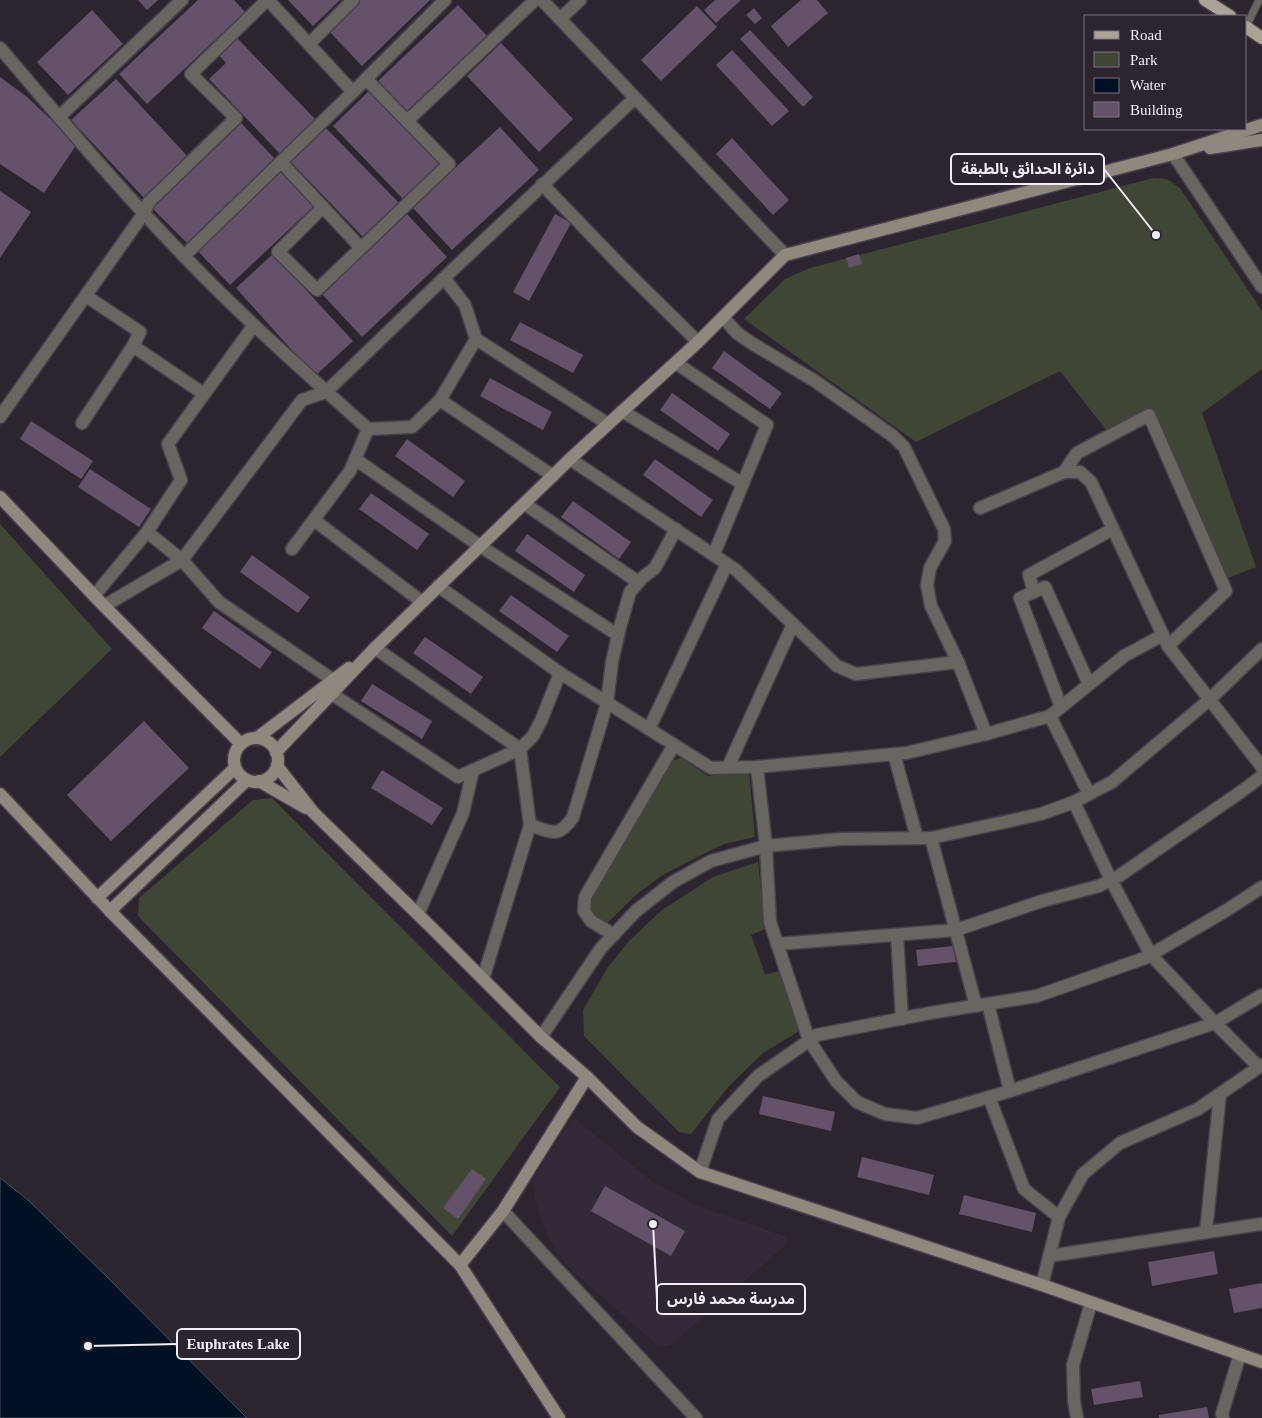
<svg xmlns="http://www.w3.org/2000/svg" width="1262" height="1418" viewBox="0 0 1262 1418" font-family="'Times New Roman','Noto Sans Arabic',serif">
<rect width="100%" height="100%" fill="#2c252f"/>
<!-- built -->
<path fill="#342939" d="M 573,1117 L 654,1183 L 697,1206 L 787,1237 L 787,1244 L 669,1346 L 658,1346 L 567,1266 L 553,1246 L 544,1228 L 536,1203 L 533,1179 Z"/>
<!-- green -->
<g fill="#3f4636">
<path d="M 1153,178 L 1167,179 L 1180,188 L 1262,311 L 1262,369 L 1202,413 L 1256,567 L 1228,578 L 1153,421 L 1114,440 L 1060,371 L 916,442 L 744,319 L 785,279 L 810,268 Z"/>
<path d="M 0,524 L 112,649 L 0,757 Z"/>
<path d="M 681,758 L 708,776 L 749,772 L 755,837 L 724,844 L 699,856 L 661,876 L 636,895 L 607,923 L 590,918 L 586,909 L 669,762 Z"/>
<path d="M 272,798 L 560,1087 L 452,1236 L 138,916 L 139,898 L 253,800 Z"/>
<path d="M 758,862 L 765,929 L 751,935 L 765,974 L 781,971 L 804,1028 L 763,1053 L 729,1086 L 691,1134 L 679,1132 L 584,1036 L 583,1010 L 608,967 L 630,940 L 662,910 L 713,877 Z"/>
</g>
<!-- water -->
<path fill="#011123" stroke="#495362" d="M 0,1178 L 28,1200 L 105,1275 L 247,1418 L 0,1418 Z"/>
<!-- building -->
<g fill="#64526b">
<path d="M 138,0 L 158,0 L 147,10 Z"/>
<path d="M 198,0 L 234,0 L 245,12 L 147,104 L 119,74 Z"/>
<path d="M 288,0 L 340,0 L 313,26 Z"/>
<path d="M 359,0 L 430,0 L 362,66 L 328,30 Z"/>
<path d="M 715,0 L 741,0 L 716,23 L 704,10 Z"/>
<path d="M 801,0 L 817,0 L 828,13 L 788,47 L 771,26 Z"/>
<path d="M 458,5 L 489,38 L 408,115 L 377,82 Z"/>
<path d="M 697,6 L 717,27 L 661,81 L 641,60 Z"/>
<path d="M 754,8 L 762,18 L 755,24 L 746,15 Z"/>
<path d="M 92,10 L 123,44 L 68,95 L 37,62 Z"/>
<path d="M 750,30 L 813,97 L 803,107 L 740,39 Z"/>
<path d="M 235,36 L 318,122 L 282,156 L 209,79 L 226,63 L 217,53 Z"/>
<path d="M 501,43 L 573,119 L 539,152 L 467,76 Z"/>
<path d="M 732,50 L 789,111 L 772,126 L 716,65 Z"/>
<path d="M 0,77 L 27,97 L 77,144 L 44,193 L 0,164 Z"/>
<path d="M 116,79 L 189,158 L 145,199 L 71,120 Z"/>
<path d="M 371,89 L 442,164 L 404,200 L 333,126 Z"/>
<path d="M 240,122 L 276,160 L 189,245 L 152,208 Z"/>
<path d="M 325,127 L 400,204 L 365,239 L 290,161 Z"/>
<path d="M 500,127 L 539,170 L 452,250 L 412,207 Z"/>
<path d="M 732,138 L 789,200 L 773,215 L 716,154 Z"/>
<path d="M 281,168 L 316,204 L 230,285 L 196,249 Z"/>
<path d="M 0,191 L 31,212 L 0,258 Z"/>
<path d="M 407,214 L 447,257 L 362,337 L 322,294 Z"/>
<path d="M 555,214 L 571,223 L 529,301 L 513,292 Z"/>
<path d="M 273,254 L 353,341 L 315,376 L 236,288 Z"/>
<path d="M 859,254 L 862,264 L 849,268 L 846,258 Z"/>
<path d="M 520,322 L 583,355 L 573,373 L 510,340 Z"/>
<path d="M 724,351 L 782,393 L 770,409 L 712,368 Z"/>
<path d="M 490,378 L 552,412 L 543,430 L 480,396 Z"/>
<path d="M 672,393 L 730,434 L 718,451 L 660,410 Z"/>
<path d="M 31,421 L 93,461 L 81,479 L 20,439 Z"/>
<path d="M 407,439 L 465,481 L 453,497 L 395,456 Z"/>
<path d="M 655,459 L 713,500 L 701,517 L 643,475 Z"/>
<path d="M 90,469 L 151,509 L 139,527 L 78,487 Z"/>
<path d="M 371,493 L 429,534 L 417,550 L 359,509 Z"/>
<path d="M 573,501 L 631,542 L 619,559 L 561,517 Z"/>
<path d="M 527,534 L 585,575 L 574,592 L 515,551 Z"/>
<path d="M 252,555 L 310,597 L 298,613 L 240,572 Z"/>
<path d="M 511,595 L 569,636 L 557,652 L 499,611 Z"/>
<path d="M 214,611 L 272,652 L 260,669 L 202,628 Z"/>
<path d="M 425,637 L 483,677 L 471,694 L 413,653 Z"/>
<path d="M 372,684 L 432,721 L 422,739 L 361,701 Z"/>
<path d="M 144,721 L 189,768 L 111,841 L 67,795 Z"/>
<path d="M 382,770 L 443,808 L 432,825 L 371,788 Z"/>
<path d="M 953,946 L 956,962 L 918,966 L 916,950 Z"/>
<path d="M 763,1096 L 835,1112 L 831,1131 L 759,1114 Z"/>
<path d="M 862,1157 L 934,1175 L 929,1195 L 857,1177 Z"/>
<path d="M 472,1169 L 486,1179 L 458,1219 L 443,1208 Z"/>
<path d="M 605,1186 L 685,1231 L 671,1256 L 591,1211 Z"/>
<path d="M 964,1195 L 1036,1213 L 1032,1232 L 959,1214 Z"/>
<path d="M 1214,1251 L 1218,1274 L 1152,1286 L 1148,1262 Z"/>
<path d="M 1262,1283 L 1262,1308 L 1234,1313 L 1229,1289 Z"/>
<path d="M 1140,1381 L 1143,1397 L 1094,1405 L 1091,1389 Z"/>
<path d="M 1207,1407 L 1209,1418 L 1159,1418 L 1159,1415 Z"/>
</g>
<g fill="none" stroke-linecap="round" stroke-linejoin="round">
<!-- service casing -->
<g stroke="#48414b" stroke-width="9">
<path id="service" d="M 1246,27 L 1259,0"/>
</g>
<!-- minor casing -->
<g stroke="#48414b" stroke-width="15">
<g id="minor">
<path d="M 268,0 L 353,92"/>
<path d="M 560,19 L 580,0"/>
<path d="M 309,44 L 353,0"/>
<path d="M 0,48 C 60,118 119,189 183,255 C 241,316 305,372 368,429 L 350,471 L 292,549"/>
<path d="M 59,117 L 182,0"/>
<path d="M 407,121 L 535,0"/>
<path d="M 281,162 L 361,248"/>
<path d="M 542,184 L 622,267 L 698,342"/>
<path d="M 323,207 L 278,252 L 317,290 L 449,164 L 366,79"/>
<path d="M 184,256 L 353,92 L 445,0"/>
<path d="M 86,296 L 140,332 L 133,346 L 204,394"/>
<path d="M 723,317 L 737,333 L 753,344 L 815,381 L 893,436 L 904,447 L 944,529 L 945,541 L 930,568 L 927,585 L 931,606 L 958,662 L 986,734"/>
<path d="M 476,339 L 608,424"/>
<path d="M 676,363 L 767,425 L 714,554"/>
<path d="M 440,400 L 553,476"/>
<path d="M 622,411 L 743,484"/>
<path d="M 0,417 L 144,213 L 149,202 L 236,118 L 191,74 L 267,0"/>
<path d="M 82,423 L 133,346"/>
<path d="M 368,429 L 412,427 L 440,400 L 476,339 L 465,305 L 444,278"/>
<path d="M 355,459 L 480,546 L 618,635"/>
<path d="M 570,459 L 736,570 L 837,666 L 856,674 L 958,662"/>
<path d="M 1064,472 L 1077,453 L 1149,415 L 1226,591 L 1168,646"/>
<path d="M 525,504 L 638,582"/>
<path d="M 980,508 L 1064,472 L 1080,472 L 1091,482 L 1168,646 L 1262,767"/>
<path d="M 314,520 L 422,602"/>
<path d="M 147,532 L 182,560 L 302,400 L 326,392 L 444,278 L 635,98"/>
<path d="M 438,586 L 560,673 L 711,768 L 757,767 L 906,753 L 986,734 L 1050,716 L 1124,656 L 1163,635"/>
<path d="M 1034,592 L 1029,575 L 1113,529"/>
<path d="M 94,596 L 147,532 L 181,480 L 168,444 L 254,325"/>
<path d="M 104,606 L 182,560 L 219,602 L 333,680"/>
<path d="M 375,648 L 520,749 L 530,825 L 483,979"/>
<path d="M 332,694 L 458,777 L 520,749 L 533,736 L 541,721 L 560,673"/>
<path d="M 1061,707 L 1020,598 L 1045,587 L 1089,684"/>
<path d="M 1050,716 L 1089,794"/>
<path d="M 649,729 L 727,564"/>
<path d="M 894,754 L 917,838"/>
<path d="M 728,767 L 793,624"/>
<path d="M 757,767 L 766,846 L 770,922 L 809,1040 L 836,1081 L 857,1102 L 885,1114 L 917,1118 L 1010,1091"/>
<path d="M 1074,802 L 1111,880 L 1151,955 L 1215,1023 L 1262,995"/>
<path d="M 530,825 C 552,832 558,839 573,817 L 607,703 L 612,662 L 620,627 L 630,592 L 642,578 L 655,568 L 676,529"/>
<path d="M 931,838 L 976,1006"/>
<path d="M 418,914 L 463,813 L 473,770"/>
<path d="M 614,935 L 591,921 L 584,911 L 585,897 L 674,745"/>
<path d="M 897,935 L 902,1019"/>
<path d="M 777,944 L 956,930 L 1042,901 L 1099,886 L 1119,876 L 1242,791 L 1262,776"/>
<path d="M 988,1004 L 1010,1091 L 1215,1023 L 1259,1067"/>
<path d="M 989,1097 L 1024,1189 L 1059,1217"/>
<path d="M 700,1172 L 718,1119 L 758,1076 L 817,1035 L 930,1013 L 1037,996 L 1145,958 L 1227,910 L 1262,887"/>
<path d="M 503,1211 L 696,1418"/>
<path d="M 1206,1232 L 1220,1094"/>
<path d="M 1049,1256 L 1262,1224"/>
<path d="M 1042,1285 L 1059,1217 L 1083,1174 L 1120,1143 L 1198,1109 L 1262,1065"/>
<path d="M 1077,1418 L 1074,1401 L 1073,1365 L 1091,1303"/>
<path d="M 1223,1418 L 1222,1414 L 1240,1354"/>
</g>
</g>
<!-- tertiary casing -->
<g stroke="#48414b" stroke-width="15">
<g id="tertiary">
<path d="M 542,0 L 785,255"/>
<path d="M 1173,154 L 1262,287"/>
<path d="M 541,1037 L 601,948 L 636,911 L 673,882 L 711,861 L 766,846 L 841,839 L 931,838 L 1041,814 L 1074,802 L 1112,782 L 1209,700 L 1262,649"/>
</g>
</g>
<!-- secondary casing -->
<g stroke="#48414b" stroke-width="15">
<g id="secondary">
<path d="M 1210,148 L 1262,140"/>
<path d="M 0,497 L 104,606 L 241,744"/>
<path d="M 257,738 L 349,668"/>
<circle cx="256" cy="760" r="22"/>
<path d="M 276,752 L 375,648 L 570,459 L 698,342 L 785,255 L 1173,154 L 1262,125"/>
<path d="M 277,766 L 313,812 L 436,932 L 541,1037 L 587,1077 L 637,1127 L 700,1172 L 1042,1285 L 1262,1362"/>
<path d="M 259,781 L 306,808"/>
<path d="M 0,794 L 110,911 L 460,1265 L 559,1418"/>
<path d="M 97,898 L 235,768"/>
<path d="M 110,911 L 247,780"/>
<path d="M 460,1265 L 503,1211 L 587,1077"/>
</g>
</g>
<!-- primary casing -->
<g stroke="#48414b" stroke-width="15">
<g id="primary">
<path d="M 1205,0 L 1230,16"/>
<path d="M 1246,27 L 1262,38"/>
</g>
</g>
<!-- service -->
<use href="#service" stroke="#696560" stroke-width="7"/>
<!-- minor -->
<use href="#minor" stroke="#696560" stroke-width="12"/>
<!-- tertiary -->
<use href="#tertiary" stroke="#696560" stroke-width="12"/>
<!-- secondary -->
<use href="#secondary" stroke="#8e887f" stroke-width="12"/>
<!-- primary -->
<use href="#primary" stroke="#aba298" stroke-width="12"/>
</g>
<!-- callouts -->
<path fill="none" stroke="#f2edf4" stroke-width="2" d="M1156 235L1104 169M653 1224L657 1299M88 1346L177 1344"/>
<g fill="#f2edf4" stroke="#2c252f" stroke-width="2">
<circle cx="1156" cy="235" r="5"/>
<circle cx="653" cy="1224" r="5"/>
<circle cx="88" cy="1346" r="5"/>
</g>
<g fill="#2c252f" stroke="#f2edf4" stroke-width="2">
<rect x="951" y="154" width="153" height="30" rx="5"/>
<rect x="657" y="1284" width="148" height="30" rx="5"/>
<rect x="177" y="1329" width="123" height="30" rx="5"/>
</g>
<g font-size="15" text-anchor="middle" font-weight="bold" fill="#f2edf4">
<text x="1028" y="174">دائرة الحدائق بالطبقة</text>
<text x="731" y="1304">مدرسة محمد فارس</text>
<text x="238" y="1349">Euphrates Lake</text>
</g>
<!-- legend -->
<rect x="1084" y="15" width="162" height="115" fill="#2c252f" stroke="#7b757e"/>
<rect x="1094" y="31" width="25" height="8" fill="#aba298" stroke="#7b757e"/>
<text x="1130" y="40" font-size="15" fill="#f2edf4">Road</text>
<rect x="1094" y="52" width="25" height="15" fill="#3f4636" stroke="#7b757e"/>
<text x="1130" y="65" font-size="15" fill="#f2edf4">Park</text>
<rect x="1094" y="78" width="25" height="15" fill="#011123" stroke="#7b757e"/>
<text x="1130" y="90" font-size="15" fill="#f2edf4">Water</text>
<rect x="1094" y="102" width="25" height="15" fill="#64526b" stroke="#7b757e"/>
<text x="1130" y="115" font-size="15" fill="#f2edf4">Building</text>
</svg>
